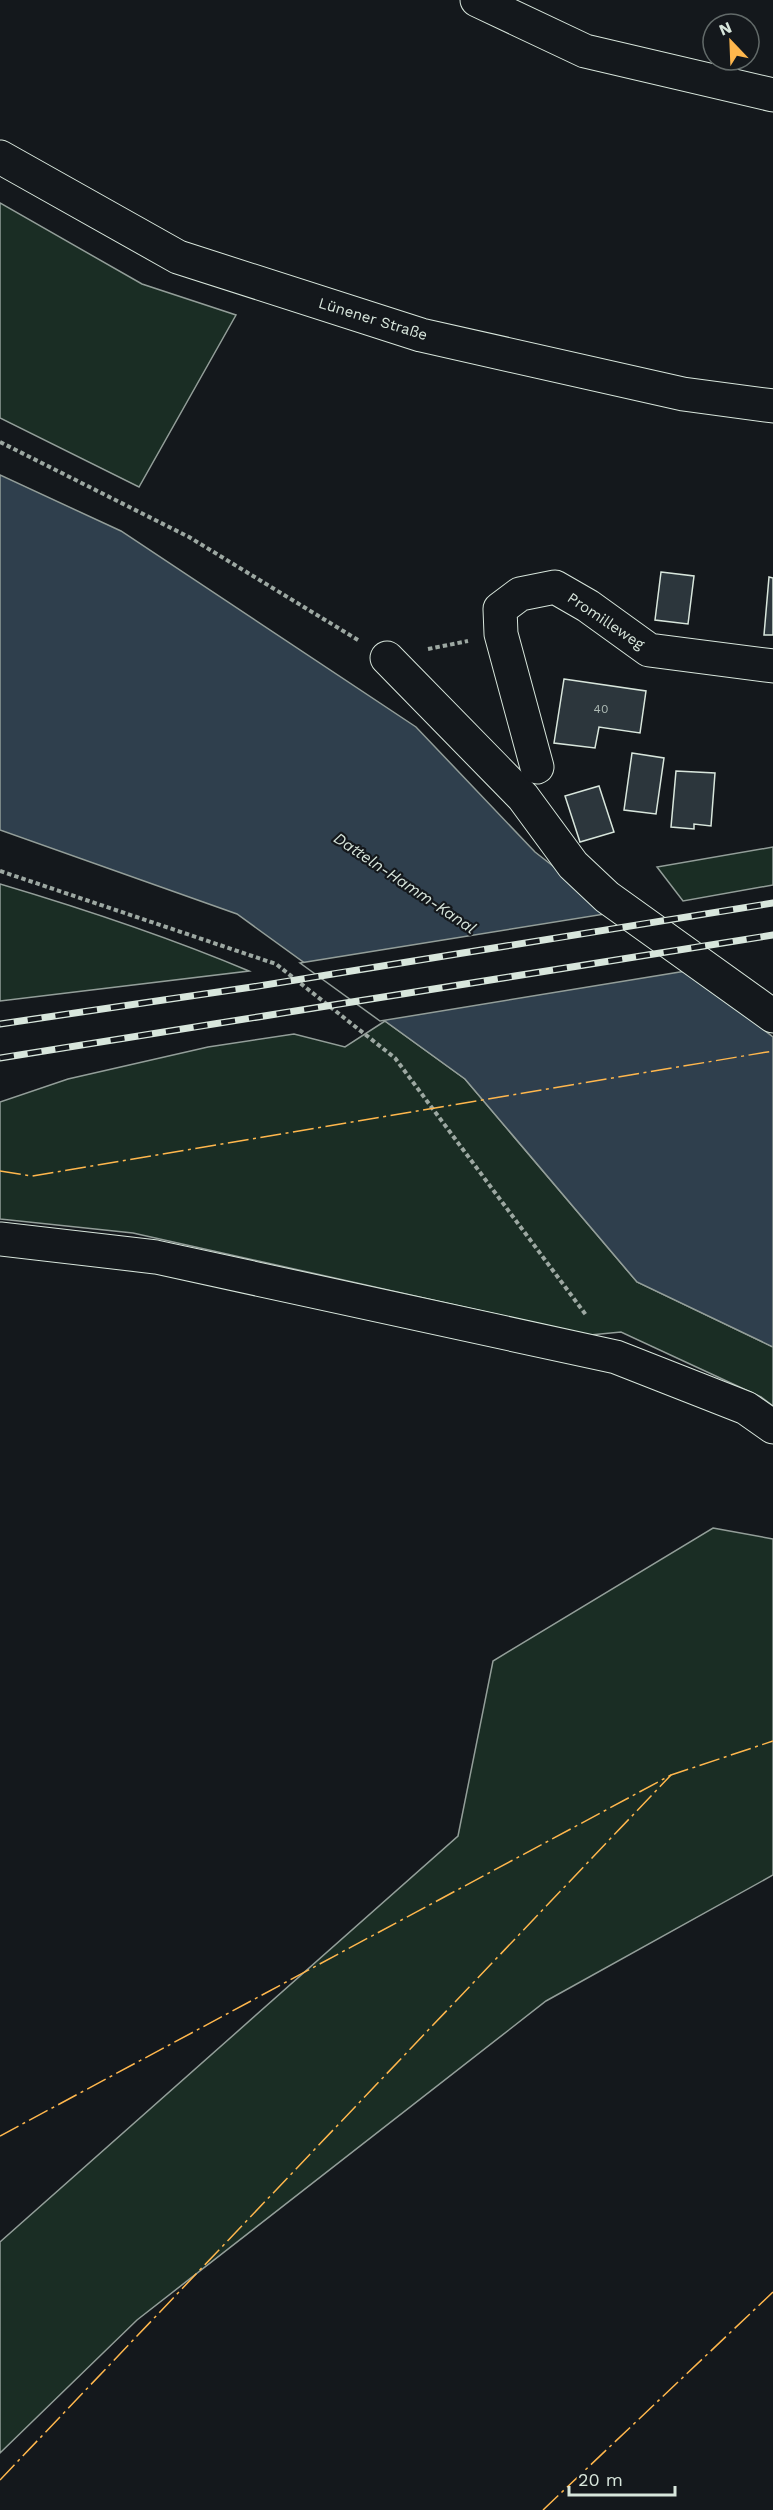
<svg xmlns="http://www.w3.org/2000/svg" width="773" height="2510" viewBox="0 0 773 2510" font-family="'Work Sans',sans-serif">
<rect width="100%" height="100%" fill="#14181c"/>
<!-- green -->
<g fill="#1a2d24" stroke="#939e99" stroke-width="1.5">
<path d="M 0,203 L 142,284 L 236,315 L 139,487 L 0,418 Z"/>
<path d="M 773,847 L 773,885 L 683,901 L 657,867 Z"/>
<path d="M 0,884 C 84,909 168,937 249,971 L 0,1001 Z"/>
<path d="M 385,1021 L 465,1079 L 637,1282 L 773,1347 L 773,1406 L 761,1397 L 621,1332 L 590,1335 L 133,1233 L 0,1219 L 0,1102 L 68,1079 L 208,1047 L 294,1034 L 345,1047 Z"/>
<path d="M 713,1528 L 773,1539 L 773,1875 L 546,2001 L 137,2320 L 0,2453 L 0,2242 L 458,1836 L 493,1661 Z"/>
</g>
<!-- water -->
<path fill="#2f3f4d" stroke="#939e99" stroke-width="1.5" d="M 0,475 L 121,531 L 416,727 L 535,852 L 773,1037 L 773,1347 L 637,1282 L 465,1079 L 237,914 L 0,830 Z"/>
<!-- pier -->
<path fill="#14181c" stroke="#939e99" stroke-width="1.5" d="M 617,912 L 692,970 L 380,1021 L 300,963 Z"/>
<!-- building -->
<g fill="#2c363c" stroke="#d8e6dc" stroke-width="1.5">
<path d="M 661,572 L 694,576 L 688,624 L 655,620 Z"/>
<path d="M 769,577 L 773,578 L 773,635 L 764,635 Z"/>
<path d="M 564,679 L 646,691 L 640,733 L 599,727 L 595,748 L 554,743 Z"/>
<path d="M 632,753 L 664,758 L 656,814 L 624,810 Z"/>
<path d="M 676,771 L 715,773 L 711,826 L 694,824 L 694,829 L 671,827 Z"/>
<path d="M 599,786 L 614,832 L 580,842 L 565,796 Z"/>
</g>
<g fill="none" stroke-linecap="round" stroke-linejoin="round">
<!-- minor casing -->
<g stroke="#d8e6dc" stroke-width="35">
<g id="minor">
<path d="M 477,0 L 585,51 L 773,95"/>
<path d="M 0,157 L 178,257 L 421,335 L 683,394 L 773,406"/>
<path d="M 387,658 L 523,797 L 573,865 L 607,897 L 773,1016"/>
<path d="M 537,767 L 501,634 L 500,609 L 520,594 L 555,587 L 588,606 L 649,650 L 773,666"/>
<path d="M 0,1239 L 156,1257 L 616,1357 L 746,1408 L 773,1427"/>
</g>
</g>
<!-- path -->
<g stroke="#9da8a2" stroke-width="4" stroke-dasharray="4.5 3" stroke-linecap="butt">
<path d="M 0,442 L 189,537 L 358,640"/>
<path d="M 428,649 L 468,641"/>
<path d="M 0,871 L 276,964 L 395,1058 L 586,1315"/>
</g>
<!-- minor -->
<use href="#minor" stroke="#14181c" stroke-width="33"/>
<!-- rail casing -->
<g stroke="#d8e6dc" stroke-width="7">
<g id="rail">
<path d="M 0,1024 L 252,987 L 773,903"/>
<path d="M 0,1058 L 773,935"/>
</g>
</g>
<!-- rail -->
<use href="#rail" stroke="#14181c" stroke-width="4.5" stroke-dasharray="14" stroke-linecap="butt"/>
<!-- power -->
<g stroke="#ffb74d" stroke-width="1.5" stroke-dasharray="21 4.5 3 4.5" stroke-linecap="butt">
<path d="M 0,1171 L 32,1176 L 773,1051"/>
<path d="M 0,2136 L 671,1775 L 773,1741"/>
<path d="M 0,2480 L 671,1775"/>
<path d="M 543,2510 L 773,2292"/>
</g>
</g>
<g text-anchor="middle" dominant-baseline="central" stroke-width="4.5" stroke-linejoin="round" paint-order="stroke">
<!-- number labels -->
<g font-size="12" fill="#adbab4">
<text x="601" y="709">40</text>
</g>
<!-- street labels -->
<g font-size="15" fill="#d8e6dc" stroke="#14181c">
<text transform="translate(373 319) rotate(17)">Lünener Straße</text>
<text transform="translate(606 621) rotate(34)">Promilleweg</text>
</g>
<!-- water labels -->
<g font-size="16" font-style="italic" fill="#d8e6dc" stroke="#14181c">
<text transform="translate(405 883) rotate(34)">Datteln-Hamm-Kanal</text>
</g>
</g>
<!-- north arrow -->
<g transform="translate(731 42) rotate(337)"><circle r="28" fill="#14181c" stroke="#626a69" stroke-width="1.5"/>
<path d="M0-4.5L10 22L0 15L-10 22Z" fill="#ffb74d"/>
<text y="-9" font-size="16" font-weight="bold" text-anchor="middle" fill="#d8e6dc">N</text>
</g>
<!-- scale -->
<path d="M569 2486v9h106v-9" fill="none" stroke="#d8e6dc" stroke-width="3"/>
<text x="578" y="2486" font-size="18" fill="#d8e6dc" stroke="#14181c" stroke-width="4.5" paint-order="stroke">20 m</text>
</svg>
